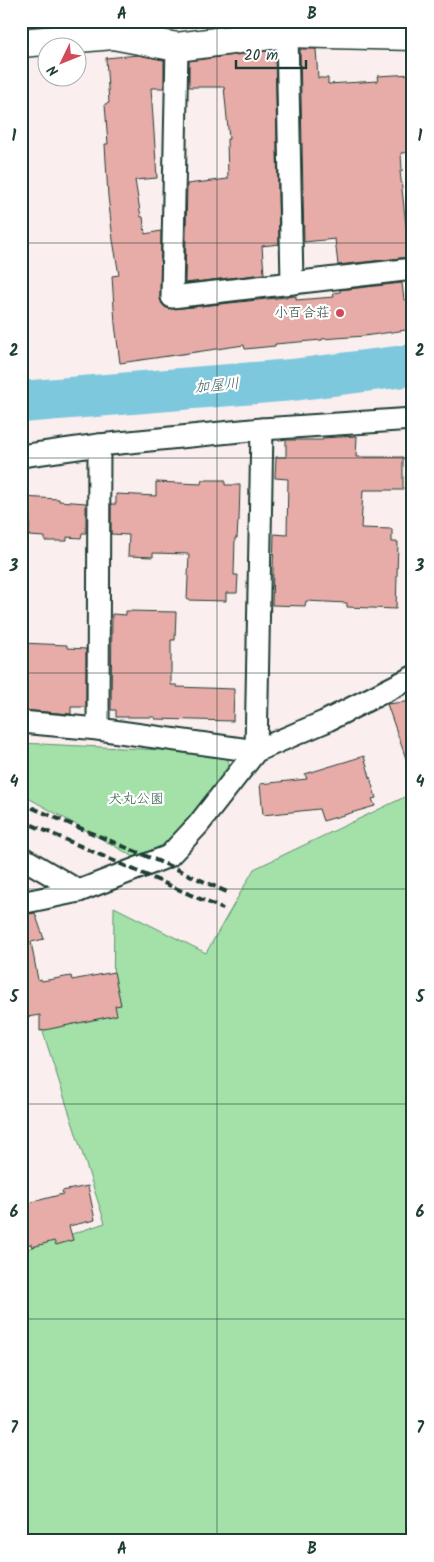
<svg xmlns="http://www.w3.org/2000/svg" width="434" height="1562" viewBox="0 0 434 1562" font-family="Kalam,'Klee One',sans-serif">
<rect width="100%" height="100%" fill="#faeeee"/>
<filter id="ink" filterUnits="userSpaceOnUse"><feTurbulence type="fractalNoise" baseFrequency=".02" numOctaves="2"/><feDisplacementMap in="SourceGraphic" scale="10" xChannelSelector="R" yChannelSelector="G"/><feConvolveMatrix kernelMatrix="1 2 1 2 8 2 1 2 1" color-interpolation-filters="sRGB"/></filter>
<g filter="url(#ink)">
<!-- green -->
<g fill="#a3e1a9" stroke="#618f6e">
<path d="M 21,743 L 222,753 L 227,758 L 230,766 L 174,838 L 156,851 L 134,857 L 21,794 Z"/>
<path d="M 409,795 L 413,796 L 413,1541 L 21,1541 L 21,1251 L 105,1223 L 42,1029 L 113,1012 L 114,907 L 206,953 L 254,869 Z"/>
</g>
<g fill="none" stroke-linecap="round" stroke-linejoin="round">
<!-- river -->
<path stroke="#7dc8dd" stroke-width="42" d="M 21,402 L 292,380 L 413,365"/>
</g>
<!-- building -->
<g fill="#e7aca8" stroke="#1f3d34">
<path d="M 300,49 L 316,49 L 318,78 L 328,78 L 328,84 L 378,81 L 377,76 L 413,74 L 413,152 L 401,153 L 402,171 L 400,171 L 407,235 L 413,234 L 413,252 L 409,253 L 409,257 L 338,265 L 335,239 L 304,242 Z"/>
<path d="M 275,50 L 279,244 L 262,246 L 264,274 L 185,283 L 187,184 L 228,179 L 227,139 L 229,139 L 224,87 L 189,87 L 189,61 Z"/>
<path d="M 138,55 L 164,60 L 164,88 L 151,88 L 157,178 L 135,180 L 141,217 L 143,217 L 145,234 L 161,231 L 160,297 L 162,304 L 167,308 L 173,309 L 267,299 L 296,296 L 296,300 L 334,297 L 333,293 L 340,292 L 340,290 L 402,283 L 404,300 L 413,298 L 413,329 L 364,336 L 322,339 L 322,340 L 275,344 L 275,346 L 245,349 L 244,345 L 120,363 L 115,324 L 112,276 L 119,275 L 113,240 L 108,196 L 105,144 L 108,144 L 105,104 L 109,103 L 106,58 Z"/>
<path d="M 357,436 L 356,457 L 403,457 L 403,490 L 363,490 L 361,528 L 392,529 L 392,542 L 398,542 L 396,609 L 347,607 L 347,603 L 306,601 L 305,606 L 272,605 L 274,534 L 287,535 L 288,479 L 275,478 L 276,457 L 286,457 L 286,440 L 323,440 L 323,438 Z"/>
<path d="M 202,480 L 225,480 L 225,485 L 240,485 L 239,521 L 238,521 L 237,538 L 235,538 L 234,575 L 238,575 L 237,593 L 226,593 L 226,601 L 187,600 L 189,554 L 153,553 L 153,557 L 128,556 L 129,535 L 111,534 L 111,504 L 116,504 L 116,494 L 156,496 L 156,482 L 201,484 Z"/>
<path d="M 21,497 L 59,499 L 59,501 L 86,503 L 86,533 L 82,533 L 81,538 L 67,537 L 67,541 L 45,541 L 45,537 L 29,536 L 30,517 L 21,516 Z"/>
<path d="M 126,611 L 176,612 L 175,640 L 171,640 L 171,685 L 177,685 L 177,687 L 234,689 L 233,721 L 155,719 L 155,717 L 116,717 L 116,710 L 111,710 L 112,614 L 126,615 Z"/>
<path d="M 21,643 L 67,645 L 67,648 L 86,649 L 86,707 L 71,707 L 71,714 L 21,710 Z"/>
<path d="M 413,701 L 413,769 L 410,770 L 387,704 Z"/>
<path d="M 364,756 L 376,798 L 372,799 L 375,806 L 323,821 L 319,809 L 263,815 L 260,784 L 307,779 L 305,774 Z"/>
<path d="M 35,913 L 44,939 L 31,942 L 38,980 L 41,979 L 42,981 L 71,976 L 72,980 L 114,972 L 121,1005 L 115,1006 L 117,1015 L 40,1031 L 40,1015 L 21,1018 L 21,915 Z"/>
<path d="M 88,1186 L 95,1220 L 69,1226 L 73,1240 L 56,1245 L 54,1241 L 32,1247 L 31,1244 L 21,1247 L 21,1205 L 63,1194 L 62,1191 Z"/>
</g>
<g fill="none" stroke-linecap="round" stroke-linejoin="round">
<!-- street casing -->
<g stroke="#1f3d34" stroke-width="25">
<g id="street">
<path d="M 287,33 L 292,283"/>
<path d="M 177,47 L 172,297 L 413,269"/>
<path d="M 21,456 L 99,445 L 262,429 L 413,419"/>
<path d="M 21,722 L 98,729 L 256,751 L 262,429"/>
<path d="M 98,729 L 99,445"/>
<path d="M 21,857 L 79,891"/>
<path d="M 21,903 L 79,891 L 169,856 L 198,825 L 256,751 L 324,722 L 413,677"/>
</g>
</g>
<!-- secondary casing -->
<g stroke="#1f3d34" stroke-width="31">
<path id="secondary" d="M 21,43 L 113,35 L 177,47 L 287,33 L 413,36"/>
</g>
<!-- street -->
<use href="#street" stroke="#fff" stroke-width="21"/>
<!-- secondary -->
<use href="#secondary" stroke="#fff" stroke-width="28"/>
<!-- rail -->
<g stroke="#1f3d34" stroke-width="4" stroke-dasharray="8 4" stroke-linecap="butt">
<path d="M 21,803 L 172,867 L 229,893"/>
<path d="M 21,820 L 223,909"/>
</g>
</g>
</g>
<!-- grid -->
<path fill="none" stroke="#1f3d34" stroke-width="1" stroke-opacity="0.55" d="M 217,21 L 217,1541M 21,243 L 413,243M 21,458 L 413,458M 21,673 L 413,673M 21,889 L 413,889M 21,1104 L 413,1104M 21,1319 L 413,1319"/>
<!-- markers -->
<circle fill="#d1495b" stroke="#fff" stroke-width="2" cx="340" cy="313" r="5"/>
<g text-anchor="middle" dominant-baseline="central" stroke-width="4.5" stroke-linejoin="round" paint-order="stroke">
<!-- poi labels -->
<g font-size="14" fill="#1f3d34" stroke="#fff" text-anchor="end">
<text x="330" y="313">小百合荘</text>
</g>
<!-- park labels -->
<g font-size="14" fill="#395e4b" stroke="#fff">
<text x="136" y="799">犬丸公園</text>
</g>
<!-- water labels -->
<g font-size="15" font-style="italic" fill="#36605e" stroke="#fff">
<text transform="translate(217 386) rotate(-5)">加屋川</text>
</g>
</g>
<!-- margin -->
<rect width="434" height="1562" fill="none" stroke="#fff" stroke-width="55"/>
<!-- north arrow -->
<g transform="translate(62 62) rotate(227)"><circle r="24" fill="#ffffff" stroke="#a5b1ae"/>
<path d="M0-4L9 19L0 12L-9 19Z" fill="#d1495b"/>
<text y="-8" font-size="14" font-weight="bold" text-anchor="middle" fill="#1f3d34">N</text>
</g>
<!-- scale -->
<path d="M236 60v8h70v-8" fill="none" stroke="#1f3d34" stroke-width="2.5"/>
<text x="244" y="60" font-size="15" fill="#1f3d34" stroke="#ffffff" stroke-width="4" paint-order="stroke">20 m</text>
<rect x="28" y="28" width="378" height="1506" fill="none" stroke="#1f3d34" stroke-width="2"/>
<g font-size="16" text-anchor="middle" font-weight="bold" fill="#1f3d34">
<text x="122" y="19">A</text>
<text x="312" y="19">B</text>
<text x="14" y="141">1</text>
<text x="420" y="141">1</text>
<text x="14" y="356">2</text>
<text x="420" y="356">2</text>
<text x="14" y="571">3</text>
<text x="420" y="571">3</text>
<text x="14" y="787">4</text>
<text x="420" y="787">4</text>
<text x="14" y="1002">5</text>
<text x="420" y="1002">5</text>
<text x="14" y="1217">6</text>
<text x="420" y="1217">6</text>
<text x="14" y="1433">7</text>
<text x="420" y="1433">7</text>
<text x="122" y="1554">A</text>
<text x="312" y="1554">B</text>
</g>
</svg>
